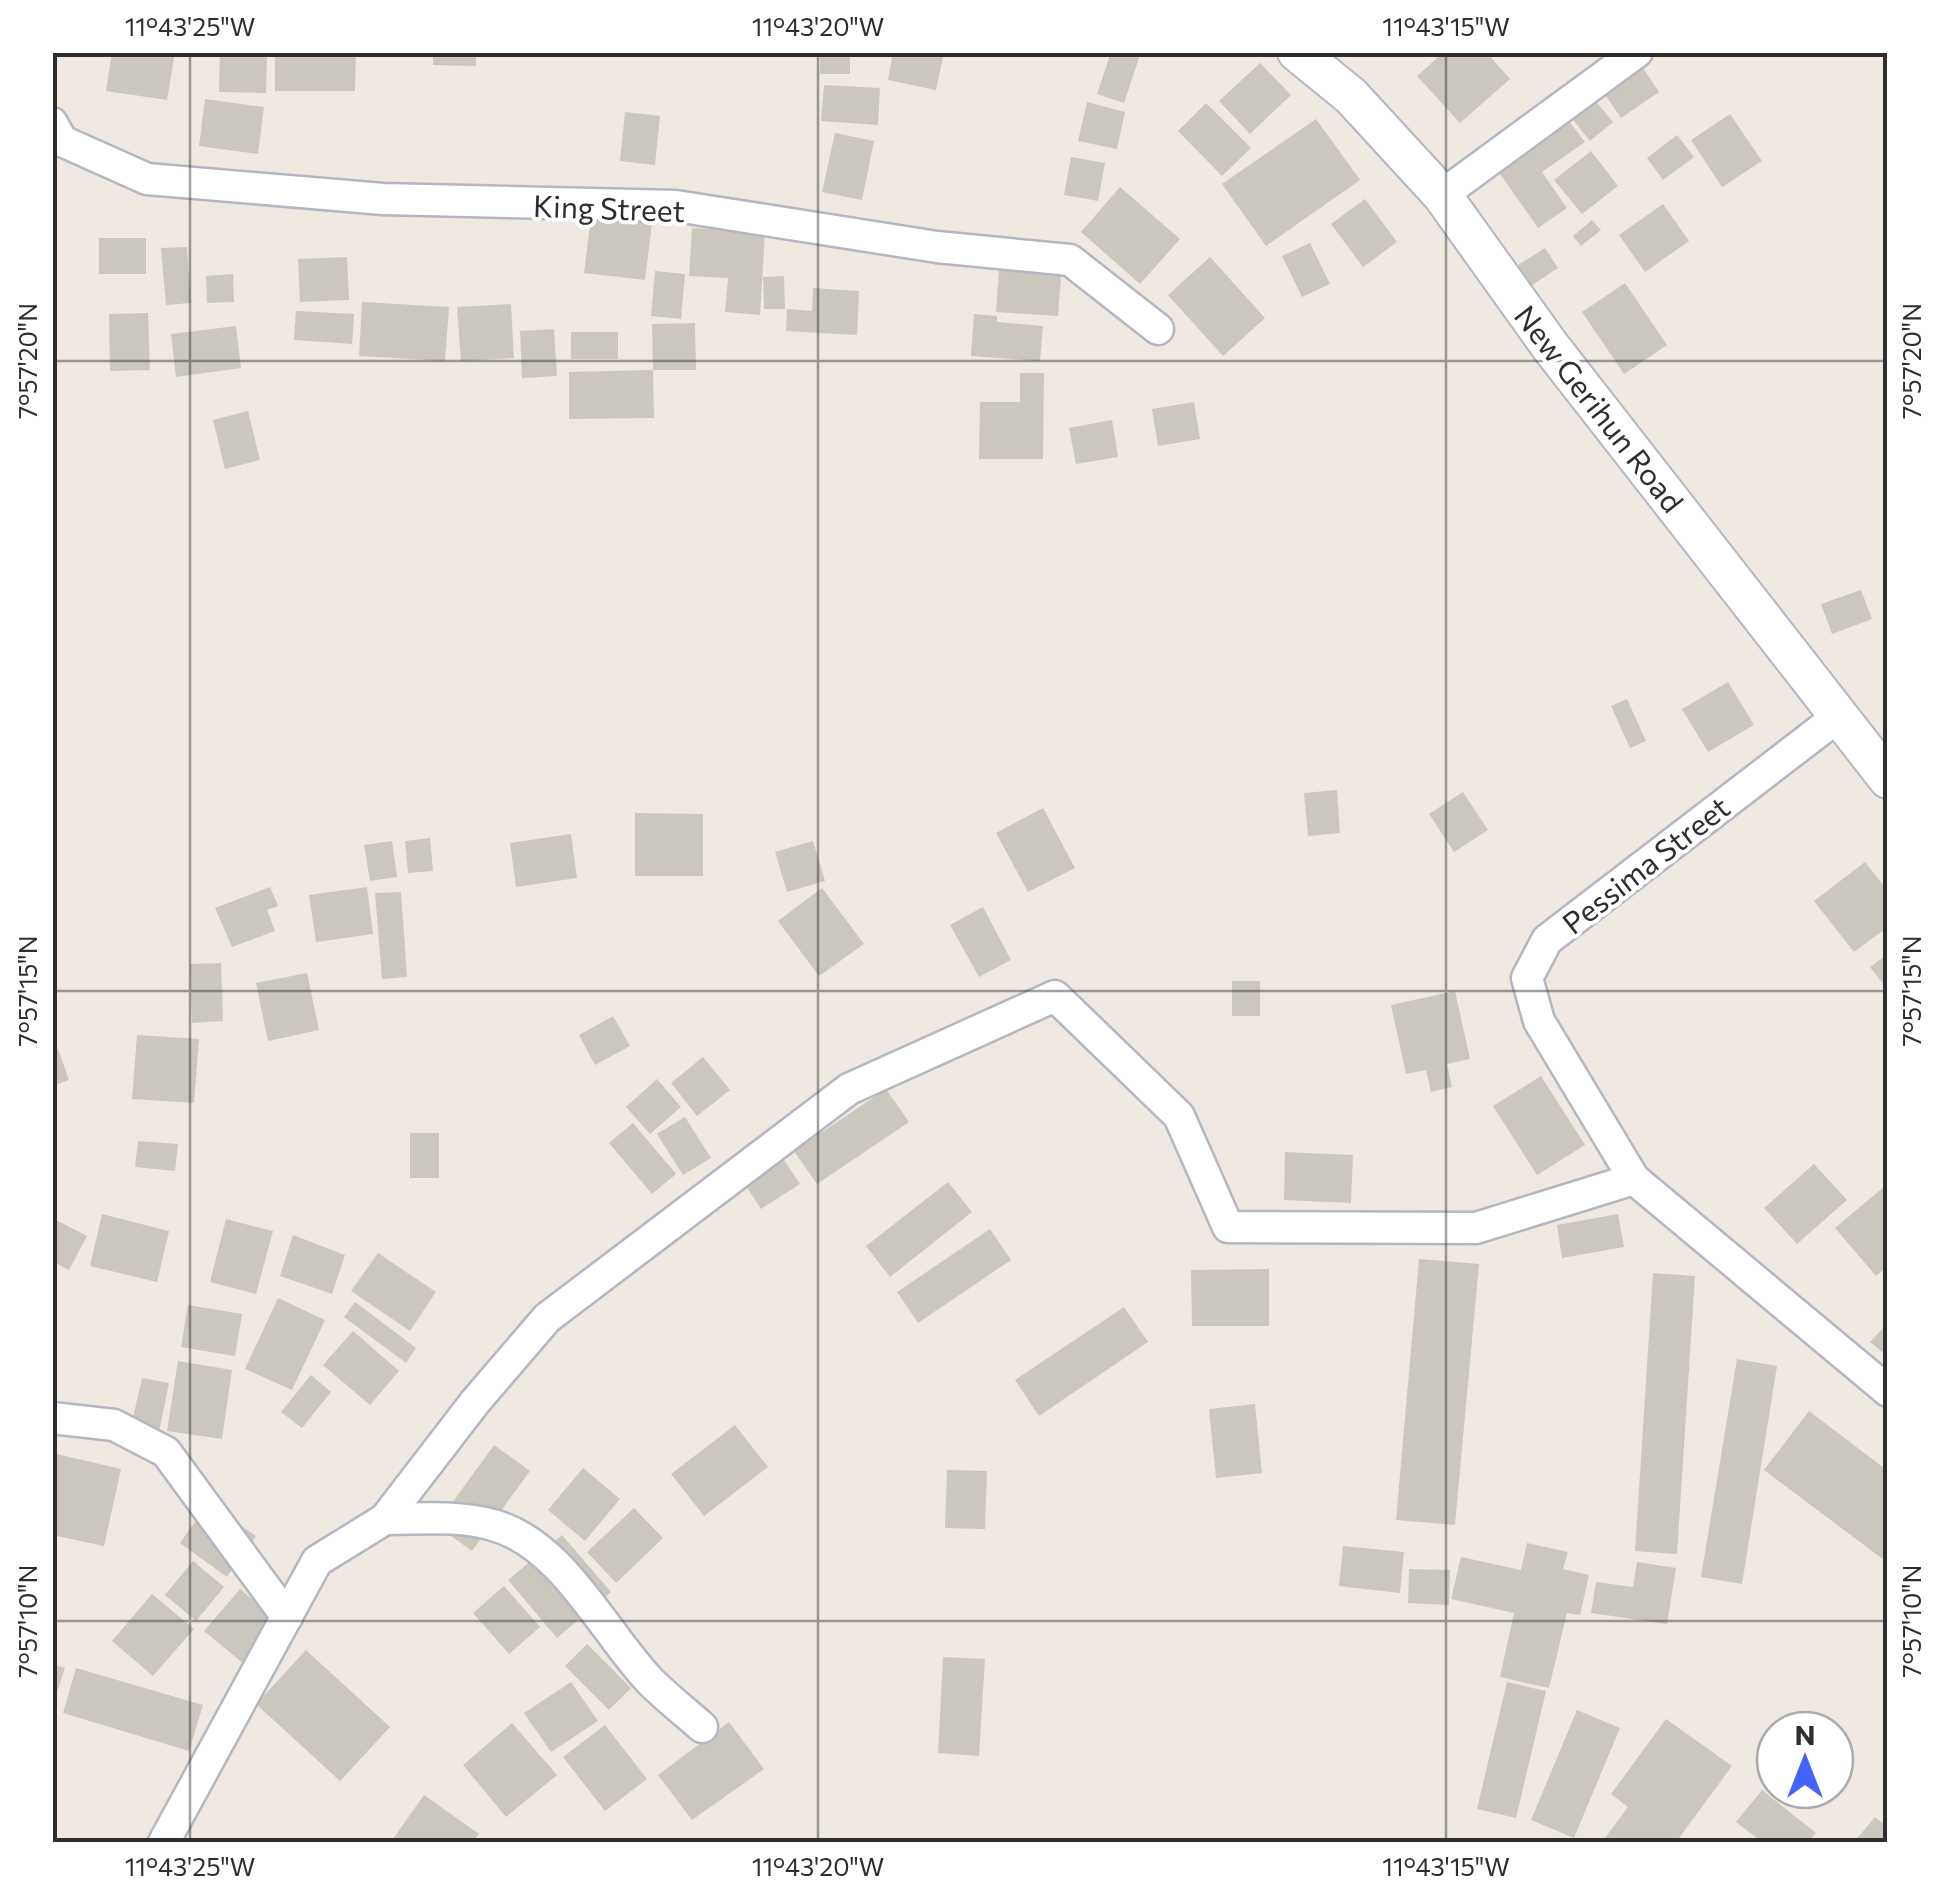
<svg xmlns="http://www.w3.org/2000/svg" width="1940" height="1895" viewBox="0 0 1940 1895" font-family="Commissioner,sans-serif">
<rect width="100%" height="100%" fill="#efe9e1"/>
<!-- building -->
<g fill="#cbc7bf">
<path d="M 112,52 L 175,52 L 167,100 L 106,91 Z"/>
<path d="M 220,52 L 267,54 L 266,93 L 219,92 Z"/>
<path d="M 275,52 L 356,52 L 355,91 L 275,91 Z"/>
<path d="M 433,52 L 476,52 L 476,66 L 433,65 Z"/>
<path d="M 893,52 L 944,52 L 936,90 L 888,80 Z"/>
<path d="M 1111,52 L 1141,52 L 1124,103 L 1097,94 Z"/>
<path d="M 1444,52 L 1486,52 L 1510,79 L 1460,123 L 1417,76 Z"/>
<path d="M 850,54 L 850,74 L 820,74 L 820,55 Z"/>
<path d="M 1635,56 L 1659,92 L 1621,118 L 1597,83 Z"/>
<path d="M 1260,63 L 1291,95 L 1250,134 L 1219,101 Z"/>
<path d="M 824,85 L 880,88 L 878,125 L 821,121 Z"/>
<path d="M 1593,98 L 1613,122 L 1590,141 L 1570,116 Z"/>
<path d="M 205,99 L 264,107 L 258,154 L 199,146 Z"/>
<path d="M 1087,102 L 1125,112 L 1117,149 L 1078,141 Z"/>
<path d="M 1206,103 L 1251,148 L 1222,176 L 1178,131 Z"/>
<path d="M 625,112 L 660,116 L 655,165 L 620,161 Z"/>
<path d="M 1730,114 L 1762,161 L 1722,187 L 1691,140 Z"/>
<path d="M 1316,119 L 1360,180 L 1266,246 L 1222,184 Z"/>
<path d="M 1569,121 L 1585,142 L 1542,172 L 1567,208 L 1538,228 L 1498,171 Z"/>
<path d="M 835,133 L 874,141 L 862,200 L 822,192 Z"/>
<path d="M 1677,135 L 1694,157 L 1663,180 L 1647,158 Z"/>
<path d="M 1591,151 L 1618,186 L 1582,214 L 1554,180 Z"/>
<path d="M 1071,157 L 1105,163 L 1098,201 L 1064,195 Z"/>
<path d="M 1120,187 L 1180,239 L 1140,284 L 1081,232 Z"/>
<path d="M 1365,199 L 1397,242 L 1363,267 L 1331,224 Z"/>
<path d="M 1663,204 L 1689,241 L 1645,272 L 1619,235 Z"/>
<path d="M 592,209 L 653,216 L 645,280 L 584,273 Z"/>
<path d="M 1592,220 L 1601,230 L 1581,246 L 1573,236 Z"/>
<path d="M 692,228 L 765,232 L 760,315 L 725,312 L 728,278 L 689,276 Z"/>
<rect x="99" y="238" width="47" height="36"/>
<path d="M 1310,243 L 1330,284 L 1302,297 L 1282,256 Z"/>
<path d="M 187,247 L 191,303 L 166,305 L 161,248 Z"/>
<path d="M 1545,248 L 1558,268 L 1531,286 L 1518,265 Z"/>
<path d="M 347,257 L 349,300 L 300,302 L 298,259 Z"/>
<path d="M 1000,257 L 1062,262 L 1058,316 L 996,312 Z"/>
<path d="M 1210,257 L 1265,318 L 1223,356 L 1168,295 Z"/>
<path d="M 655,271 L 685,274 L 681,319 L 651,316 Z"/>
<path d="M 233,274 L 234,302 L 207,303 L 206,276 Z"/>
<path d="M 784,276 L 785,309 L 764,309 L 763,277 Z"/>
<path d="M 1625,283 L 1667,345 L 1624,374 L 1582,312 Z"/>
<path d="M 813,288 L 859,291 L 857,335 L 786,331 L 787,309 L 812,311 Z"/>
<path d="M 362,302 L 449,307 L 445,361 L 359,356 Z"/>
<path d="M 511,304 L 514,358 L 461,361 L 457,307 Z"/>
<path d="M 296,311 L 354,314 L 352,344 L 294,340 Z"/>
<path d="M 148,313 L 150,370 L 110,371 L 109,314 Z"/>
<path d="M 974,314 L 997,316 L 997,322 L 1043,326 L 1040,361 L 971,356 Z"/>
<path d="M 695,323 L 696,370 L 653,370 L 652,324 Z"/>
<path d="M 236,326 L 241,368 L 176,377 L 171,334 Z"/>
<path d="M 554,329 L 557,376 L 522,378 L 520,331 Z"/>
<rect x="571" y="332" width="47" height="27"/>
<path d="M 653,370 L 654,418 L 569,419 L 569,372 Z"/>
<path d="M 1020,373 L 1044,373 L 1043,459 L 979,459 L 980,402 L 1020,402 Z"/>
<path d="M 1194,402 L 1200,439 L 1158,446 L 1152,409 Z"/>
<path d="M 248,411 L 260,460 L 225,469 L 213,420 Z"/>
<path d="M 1112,420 L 1118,457 L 1076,464 L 1069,428 Z"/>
<path d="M 1861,590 L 1872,619 L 1832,634 L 1821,604 Z"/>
<path d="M 1728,682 L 1754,725 L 1708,752 L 1682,709 Z"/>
<path d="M 1627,699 L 1646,741 L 1630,748 L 1611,706 Z"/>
<path d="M 1337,790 L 1340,833 L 1308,836 L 1304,793 Z"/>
<path d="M 1463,792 L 1488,830 L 1454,852 L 1429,814 Z"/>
<path d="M 1043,808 L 1075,868 L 1028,892 L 996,833 Z"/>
<path d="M 635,813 L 703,814 L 703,876 L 635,876 Z"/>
<path d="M 571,834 L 577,878 L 516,887 L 510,843 Z"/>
<path d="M 430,838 L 433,871 L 408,873 L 405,841 Z"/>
<path d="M 392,841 L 397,877 L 370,881 L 364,845 Z"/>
<path d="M 813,841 L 825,881 L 787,892 L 775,852 Z"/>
<path d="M 1865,862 L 1888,891 L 1888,927 L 1854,952 L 1814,901 Z"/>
<path d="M 270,887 L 278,906 L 267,910 L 275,931 L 232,947 L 215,908 Z"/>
<path d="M 367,887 L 373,934 L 316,942 L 309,895 Z"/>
<path d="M 822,888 L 864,944 L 819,976 L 778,921 Z"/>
<path d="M 401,892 L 407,977 L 382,979 L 375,893 Z"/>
<path d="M 983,907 L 1011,960 L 979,977 L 950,925 Z"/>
<path d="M 1888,954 L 1888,990 L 1870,967 Z"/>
<path d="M 221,963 L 223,1021 L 192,1023 L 190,964 Z"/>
<path d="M 307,973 L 319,1030 L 268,1041 L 256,983 Z"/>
<rect x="1232" y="981" width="28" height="35"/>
<path d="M 1455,991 L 1470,1059 L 1447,1064 L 1452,1087 L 1431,1092 L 1426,1070 L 1406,1074 L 1391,1005 Z"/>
<path d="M 613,1016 L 630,1046 L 595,1065 L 579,1035 Z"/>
<path d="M 137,1035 L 199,1039 L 194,1103 L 132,1099 Z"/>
<path d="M 58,1049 L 69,1080 L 52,1086 L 52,1051 Z"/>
<path d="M 703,1057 L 730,1090 L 697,1116 L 671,1083 Z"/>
<path d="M 1541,1076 L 1585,1145 L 1537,1175 L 1493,1106 Z"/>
<path d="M 657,1079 L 681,1107 L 650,1134 L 626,1107 Z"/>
<path d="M 886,1089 L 909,1122 L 817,1184 L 794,1151 Z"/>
<path d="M 685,1117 L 711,1158 L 683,1175 L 657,1134 Z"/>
<path d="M 633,1123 L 676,1174 L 652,1194 L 609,1143 Z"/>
<rect x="410" y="1133" width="29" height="45"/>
<path d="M 138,1141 L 178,1144 L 175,1171 L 135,1167 Z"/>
<path d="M 1285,1152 L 1353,1155 L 1351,1203 L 1284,1200 Z"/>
<path d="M 784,1160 L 800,1184 L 761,1209 L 746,1186 Z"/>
<path d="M 1814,1164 L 1847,1200 L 1797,1244 L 1764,1208 Z"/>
<path d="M 948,1182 L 972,1212 L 890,1277 L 866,1246 Z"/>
<path d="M 1885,1186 L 1888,1266 L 1876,1276 L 1835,1228 Z"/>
<path d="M 102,1214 L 169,1231 L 157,1282 L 90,1266 Z"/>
<path d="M 1618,1214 L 1624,1247 L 1562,1258 L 1557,1225 Z"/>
<path d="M 52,1218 L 87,1236 L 69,1270 L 52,1261 Z"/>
<path d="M 226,1219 L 273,1231 L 256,1294 L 210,1282 Z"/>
<path d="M 990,1229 L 1011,1260 L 918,1323 L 897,1292 Z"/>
<path d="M 293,1235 L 345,1255 L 332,1294 L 280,1276 Z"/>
<path d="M 378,1253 L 436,1292 L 410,1331 L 351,1291 Z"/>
<path d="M 1419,1259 L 1479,1264 L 1455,1525 L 1396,1520 Z"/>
<path d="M 1269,1269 L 1269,1326 L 1192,1326 L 1191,1270 Z"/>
<path d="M 1653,1273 L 1695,1276 L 1677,1554 L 1635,1551 Z"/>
<path d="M 278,1298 L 325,1320 L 292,1390 L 245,1369 Z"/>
<path d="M 355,1302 L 416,1348 L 406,1363 L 344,1317 Z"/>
<path d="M 188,1305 L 242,1314 L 235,1356 L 181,1347 Z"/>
<path d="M 1124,1307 L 1148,1342 L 1039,1416 L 1015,1380 Z"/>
<path d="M 1888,1323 L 1888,1357 L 1870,1342 Z"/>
<path d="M 353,1331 L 399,1371 L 370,1405 L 323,1365 Z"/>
<path d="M 1737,1359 L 1777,1366 L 1742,1584 L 1701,1577 Z"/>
<path d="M 178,1361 L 232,1370 L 222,1439 L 167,1431 Z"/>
<path d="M 311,1375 L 331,1392 L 302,1428 L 281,1412 Z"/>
<path d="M 142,1378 L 169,1383 L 159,1432 L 131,1427 Z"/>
<path d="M 1255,1404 L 1262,1473 L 1216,1478 L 1209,1409 Z"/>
<path d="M 1809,1411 L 1888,1471 L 1888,1563 L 1764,1470 Z"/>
<path d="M 735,1425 L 768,1467 L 704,1516 L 671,1474 Z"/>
<path d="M 494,1445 L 530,1471 L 472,1551 L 436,1525 Z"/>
<path d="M 52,1453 L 121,1469 L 104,1546 L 52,1535 Z"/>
<path d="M 583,1468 L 620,1499 L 585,1541 L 548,1510 Z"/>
<path d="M 947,1470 L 987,1471 L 985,1529 L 945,1528 Z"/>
<path d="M 208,1503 L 256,1536 L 227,1577 L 180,1543 Z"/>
<path d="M 634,1508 L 663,1538 L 616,1583 L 587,1552 Z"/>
<path d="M 562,1535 L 611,1592 L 557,1638 L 508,1580 Z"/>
<path d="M 1527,1543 L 1568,1552 L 1563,1569 L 1589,1575 L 1580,1615 L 1567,1613 L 1549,1688 L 1500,1677 L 1514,1613 L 1451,1599 L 1461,1557 L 1521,1570 Z"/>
<path d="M 1343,1546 L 1404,1552 L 1400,1593 L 1339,1586 Z"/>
<path d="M 193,1561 L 224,1587 L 196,1621 L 165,1595 Z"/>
<path d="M 1637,1562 L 1676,1568 L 1667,1624 L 1591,1613 L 1596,1582 L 1633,1587 Z"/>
<path d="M 1409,1569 L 1450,1570 L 1449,1605 L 1408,1603 Z"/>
<path d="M 504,1586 L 540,1627 L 509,1654 L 473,1613 Z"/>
<path d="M 240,1589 L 279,1622 L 244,1664 L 204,1631 Z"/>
<path d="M 152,1594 L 194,1629 L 153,1676 L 112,1641 Z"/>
<path d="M 587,1644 L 631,1688 L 609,1710 L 565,1666 Z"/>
<path d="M 306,1650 L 390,1727 L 340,1781 L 256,1704 Z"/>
<path d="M 943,1657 L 985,1659 L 979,1756 L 938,1753 Z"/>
<path d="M 52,1664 L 65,1668 L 53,1704 L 52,1704 Z"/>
<path d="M 76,1668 L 203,1705 L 189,1751 L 63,1713 Z"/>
<path d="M 571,1682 L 598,1721 L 551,1752 L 524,1713 Z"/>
<path d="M 1507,1682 L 1546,1691 L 1516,1818 L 1477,1809 Z"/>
<path d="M 1577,1710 L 1620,1728 L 1574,1838 L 1531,1820 Z"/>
<path d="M 1666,1719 L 1732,1766 L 1676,1842 L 1602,1842 L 1628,1807 L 1611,1794 Z"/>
<path d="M 729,1722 L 764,1769 L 692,1820 L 658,1775 Z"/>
<path d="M 512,1723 L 557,1775 L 506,1817 L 463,1765 Z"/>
<path d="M 605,1725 L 647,1779 L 605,1811 L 563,1757 Z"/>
<path d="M 1762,1790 L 1816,1833 L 1808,1842 L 1762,1842 L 1736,1822 Z"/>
<path d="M 424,1795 L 479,1834 L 473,1842 L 393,1839 Z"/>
<path d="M 1875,1817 L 1888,1827 L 1888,1842 L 1854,1842 Z"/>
</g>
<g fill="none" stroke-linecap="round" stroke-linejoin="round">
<!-- minor casing -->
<g stroke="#b4b7c1" stroke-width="35">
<g id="minor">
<path d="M 52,123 L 62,141 L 147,179 L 383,199 L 676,206 L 937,247 L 1070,260 L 1158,329"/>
<path d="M 1442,195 L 1637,52"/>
<path d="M 1840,715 L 1547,940 L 1527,978 L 1539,1021 L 1634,1179 L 1888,1391"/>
<path d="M 52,1418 L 114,1425 L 166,1452 L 287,1617"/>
<path d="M 385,1519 C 420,1519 459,1515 493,1525 C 563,1544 604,1633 650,1681 C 666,1697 685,1712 702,1727"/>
<path d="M 164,1842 L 317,1561 L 385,1519 L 475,1402 L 547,1318 L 849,1089 L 1055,996 L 1179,1116 L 1228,1227 L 1476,1228 L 1634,1179"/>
</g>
</g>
<!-- tertiary casing -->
<g stroke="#b4b7c1" stroke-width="42">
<path id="tertiary" d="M 1297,52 L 1351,96 L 1442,195 L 1550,346 L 1888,779"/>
</g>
<!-- minor -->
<use href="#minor" stroke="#fff" stroke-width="30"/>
<!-- tertiary -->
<use href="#tertiary" stroke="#fff" stroke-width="38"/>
</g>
<!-- ticks -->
<path fill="none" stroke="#2e2e2e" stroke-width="2.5" stroke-opacity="0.45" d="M 190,52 L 190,1842M 818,52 L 818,1842M 1446,52 L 1446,1842M 52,361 L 1888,361M 52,991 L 1888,991M 52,1621 L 1888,1621"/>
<g text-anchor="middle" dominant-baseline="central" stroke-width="8" stroke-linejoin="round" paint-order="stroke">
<!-- street labels -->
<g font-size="30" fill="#2e2e2e" stroke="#fff">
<text transform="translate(609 207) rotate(2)">King Street</text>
<text transform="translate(1600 408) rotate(52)">New Gerihun Road</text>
<text transform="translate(1645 864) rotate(-38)">Pessima Street</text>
</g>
</g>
<!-- border -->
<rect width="1940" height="1895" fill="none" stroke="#ffffff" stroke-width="110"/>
<!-- north arrow -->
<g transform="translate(1805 1760)"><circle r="48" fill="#ffffff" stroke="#ababab" stroke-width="2.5"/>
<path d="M0-8L18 38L0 25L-18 38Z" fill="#4264fb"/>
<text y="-15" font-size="28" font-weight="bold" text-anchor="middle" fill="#2e2e2e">N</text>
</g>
<rect x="55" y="55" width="1830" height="1785" fill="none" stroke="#2e2e2e" stroke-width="4"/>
<g font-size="25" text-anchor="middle" fill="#2e2e2e">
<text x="190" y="36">11°43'25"W</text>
<text x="818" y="36">11°43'20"W</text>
<text x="1446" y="36">11°43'15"W</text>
<text transform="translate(28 361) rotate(-90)" y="9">7°57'20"N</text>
<text transform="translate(1912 361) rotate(-90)" y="9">7°57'20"N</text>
<text transform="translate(28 991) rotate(-90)" y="9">7°57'15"N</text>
<text transform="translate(1912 991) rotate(-90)" y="9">7°57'15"N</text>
<text transform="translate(28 1621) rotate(-90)" y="9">7°57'10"N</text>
<text transform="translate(1912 1621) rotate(-90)" y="9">7°57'10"N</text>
<text x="190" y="1876">11°43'25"W</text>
<text x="818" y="1876">11°43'20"W</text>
<text x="1446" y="1876">11°43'15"W</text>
</g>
</svg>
